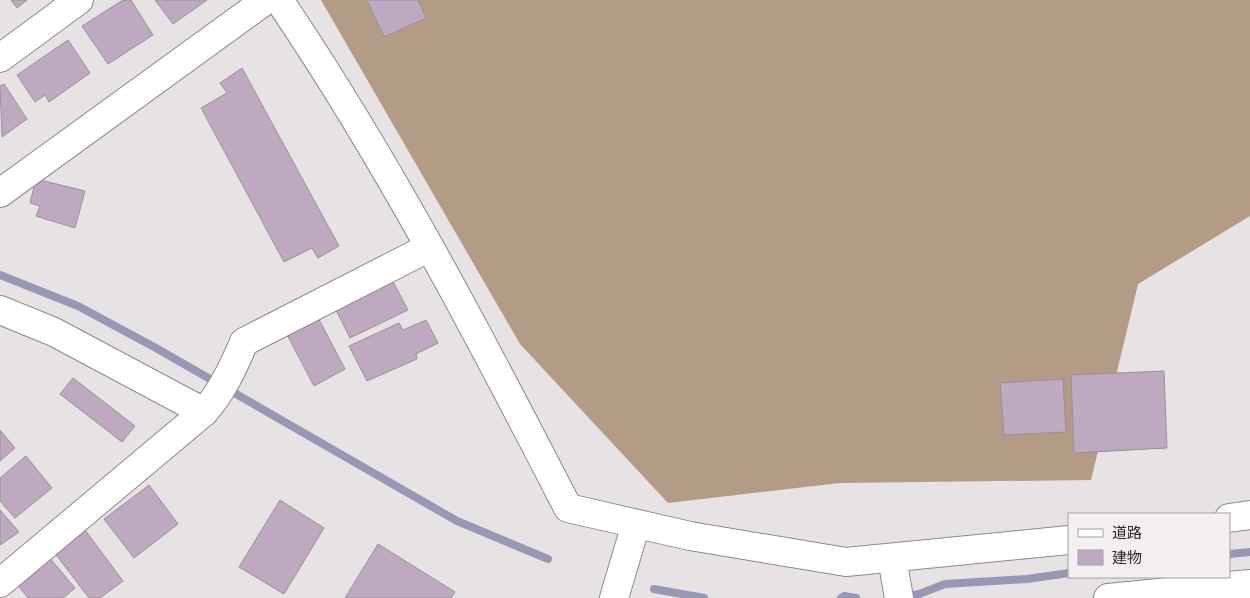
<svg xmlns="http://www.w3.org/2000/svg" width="1250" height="598" viewBox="0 0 1250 598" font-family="Overpass,'Noto Sans JP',sans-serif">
<rect width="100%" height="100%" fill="#e7e2e4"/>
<!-- forest -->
<path fill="#b39b85" d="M 321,0 L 1250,0 L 1250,216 L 1138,284 L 1091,480 L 840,483 L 668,503 L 520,344 Z"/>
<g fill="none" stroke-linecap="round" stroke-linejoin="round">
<!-- stream -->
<g stroke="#9897b4" stroke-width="8">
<path d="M 0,275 L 78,306 L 156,348 L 457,521 L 548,559"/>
<path d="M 1229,554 L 1250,552"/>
<path d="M 654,589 L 704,598"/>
<path d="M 903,597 L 919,594 L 945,584 L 1027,579 L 1069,573"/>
<path d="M 841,598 L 844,596 L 856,598"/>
</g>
</g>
<!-- building -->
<g fill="#bea9c1" stroke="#969397">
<path d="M 11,0 L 27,0 L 17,8 Z"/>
<path d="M 123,0 L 131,0 L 153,35 L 108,64 L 82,26 Z"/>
<path d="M 155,0 L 207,0 L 173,24 Z"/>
<path d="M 367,0 L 418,0 L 426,18 L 384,37 Z"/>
<path d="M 68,40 L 90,73 L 49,102 L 45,95 L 35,102 L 17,75 Z"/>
<path d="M 242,68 L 339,246 L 318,258 L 312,248 L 284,262 L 201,108 L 227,93 L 220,83 Z"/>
<path d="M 4,84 L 27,119 L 2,137 L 0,86 Z"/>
<path d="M 36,179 L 85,191 L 75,228 L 36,216 L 40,206 L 30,203 Z"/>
<path d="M 390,276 L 408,310 L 350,338 L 333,304 Z"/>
<path d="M 314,310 L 345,369 L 314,386 L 283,327 Z"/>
<path d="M 426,320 L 438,343 L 416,354 L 417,359 L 367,381 L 349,346 L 399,323 L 403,330 Z"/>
<path d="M 1164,371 L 1167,448 L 1074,453 L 1071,375 Z"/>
<path d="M 73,378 L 135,426 L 122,442 L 60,394 Z"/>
<path d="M 1063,379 L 1066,432 L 1004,435 L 1000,383 Z"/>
<path d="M 0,430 L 15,448 L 0,461 Z"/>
<path d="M 26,456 L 52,488 L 15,518 L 0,501 L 0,478 Z"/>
<path d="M 149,485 L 178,524 L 134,558 L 104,519 Z"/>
<path d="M 280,500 L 324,528 L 284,594 L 239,567 Z"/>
<path d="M 0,510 L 19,532 L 0,545 Z"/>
<path d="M 85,530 L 123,581 L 100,598 L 89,598 L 54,552 Z"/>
<path d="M 378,544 L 455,592 L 451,598 L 345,598 Z"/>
<path d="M 48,556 L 75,588 L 63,598 L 28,598 L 16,583 Z"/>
</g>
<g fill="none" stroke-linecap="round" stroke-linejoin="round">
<!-- minor casing -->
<g stroke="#8e898b" stroke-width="30">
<g id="minor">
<path d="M 279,0 C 388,161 479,335 568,508 L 690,536 L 846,562 L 1069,540"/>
<path d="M 0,58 L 79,0"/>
<path d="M 0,193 L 266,0"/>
<path d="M 0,310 L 54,332 L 204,412 L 0,583"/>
<path d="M 204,412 C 222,392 234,366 244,342 L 428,248"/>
<path d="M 1229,518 L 1250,515"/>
<path d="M 892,558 L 899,598"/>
<path d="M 614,598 L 636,524"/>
<path d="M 1108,598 L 1250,584"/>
</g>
</g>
<!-- minor -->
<use href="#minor" stroke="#fff" stroke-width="28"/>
</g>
<!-- legend -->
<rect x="1068" y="513" width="162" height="65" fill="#f4eff1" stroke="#a4a1a2"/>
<rect x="1078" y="529" width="25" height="8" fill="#ffffff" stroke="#a4a1a2"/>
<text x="1112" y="538" font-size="15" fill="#2d2b2c">道路</text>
<rect x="1078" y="550" width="25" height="15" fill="#bea9c1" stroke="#a4a1a2"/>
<text x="1112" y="563" font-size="15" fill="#2d2b2c">建物</text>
</svg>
